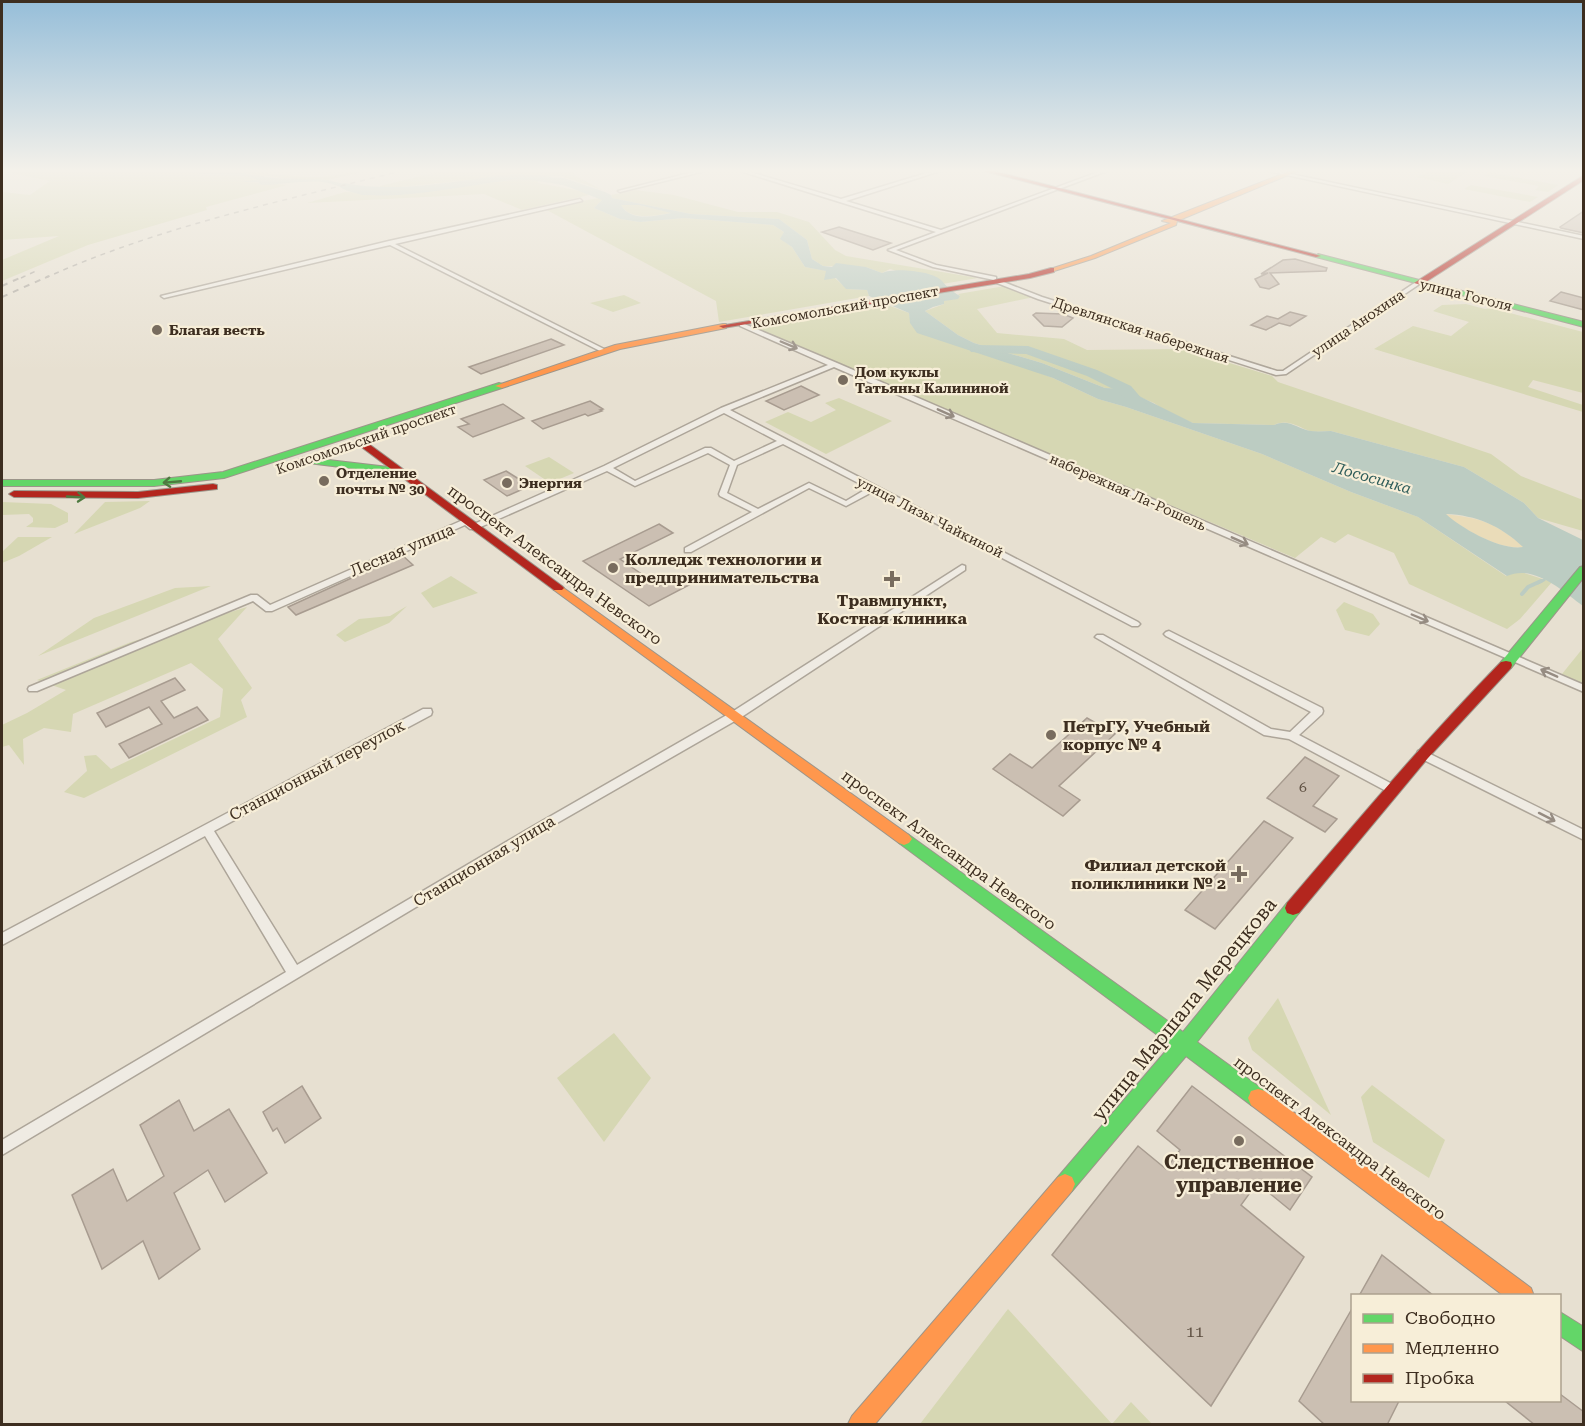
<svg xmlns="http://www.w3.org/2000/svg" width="1585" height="1426" viewBox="0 0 1585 1426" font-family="'Roboto Serif',serif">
<rect width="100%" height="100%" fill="#e7e0d1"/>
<!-- green -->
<g fill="#d6d7b3">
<path d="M 2,171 L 190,171 C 209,180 237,169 258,181 L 247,182 L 287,185 L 206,207 L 207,210 L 88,245 L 2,281 L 2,260 L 59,236 L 2,240 L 2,192 L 30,195 L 50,181 Z"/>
<path d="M 230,171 C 260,171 289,178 320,177 C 336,176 351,171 367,171 L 328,180 L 299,180 Z"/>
<path d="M 442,171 L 574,171 L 574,175 L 602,190 L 561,176 L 488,178 L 381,189 L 380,186 Z"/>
<path d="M 1429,171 L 1468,171 L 1448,184 L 1417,177 Z"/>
<path d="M 1490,172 L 1558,185 L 1548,192 L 1535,190 L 1539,186 L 1484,176 Z"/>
<path d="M 537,178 L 538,183 L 581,191 L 589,195 L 522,210 L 484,194 L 307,203 L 345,192 L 378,193 Z"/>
<path d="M 1471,185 L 1538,197 L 1530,202 L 1464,189 Z"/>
<path d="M 635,190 L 674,195 L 738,212 L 777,212 L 809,222 L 835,250 L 846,256 L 978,278 L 942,284 L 890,269 L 882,273 L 866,267 L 823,266 L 812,259 L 807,240 L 779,219 L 691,214 L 612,198 L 611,195 Z"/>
<path d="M 599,198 L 602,200 L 594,208 L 620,219 L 640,222 L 684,218 L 773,225 L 784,232 L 781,239 L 792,247 L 805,267 L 827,271 L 847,289 L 867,290 L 869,296 L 719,322 L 716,301 L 543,208 Z"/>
<path d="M 620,204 L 639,205 L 673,213 C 656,215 630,222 620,204 Z"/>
<path d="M 1011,285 L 1034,297 L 977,309 L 997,333 L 1064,339 L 1087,350 L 1184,349 L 1272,376 L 1278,382 L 1491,454 L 1521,476 L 1583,500 L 1583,531 L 1538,518 L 1524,503 L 1464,467 L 1331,431 C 1323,431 1313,433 1307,430 C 1295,425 1287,419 1274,425 L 1193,423 L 1173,416 L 1154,403 L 1122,390 L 1105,388 L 1042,363 L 974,343 L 958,335 L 925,311 L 944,304 L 944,301 L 960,296 L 958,294 Z"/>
<path d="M 624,295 L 641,303 L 613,312 L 590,303 Z"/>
<path d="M 1466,304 L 1485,309 L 1491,308 L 1583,332 L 1583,393 L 1533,380 L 1528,387 L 1583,405 L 1583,412 L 1374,349 L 1413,326 L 1451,336 L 1469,322 L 1433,311 L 1442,305 Z"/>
<path d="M 890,306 L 909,313 L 911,323 L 1053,378 L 1098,399 L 1126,407 L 1262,454 L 1351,492 L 1418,517 L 1506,576 L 1518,571 L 1552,582 L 1520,619 L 1507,629 L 1409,584 L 1394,553 L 1348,534 L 1335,543 L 1321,537 L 1295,558 L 760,331 L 760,326 Z"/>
<path d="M 839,398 L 892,421 L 826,454 L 765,422 L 788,412 L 811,422 L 836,410 L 825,403 Z"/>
<path d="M 549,457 L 574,473 L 550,483 L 525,466 Z"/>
<path d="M 150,501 L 140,508 L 74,534 L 105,502 Z"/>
<path d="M 2,502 L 51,504 L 68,513 L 68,522 L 55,528 L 26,527 L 33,522 L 33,518 L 29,514 L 2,515 Z"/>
<path d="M 18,537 L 52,537 L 19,556 L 2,563 L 2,552 Z"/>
<path d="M 451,576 L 478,593 L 433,608 L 421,593 Z"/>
<path d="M 211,586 L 38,656 L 94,618 L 175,588 Z"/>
<path d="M 1344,602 L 1373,614 L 1380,624 L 1369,636 L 1345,630 L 1336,610 Z"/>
<path d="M 407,606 L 389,623 L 345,642 L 336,635 L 359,619 L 390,616 Z"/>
<path d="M 247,607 L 218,639 L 252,688 L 241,700 L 247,717 L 84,798 L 64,792 L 87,771 L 84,756 L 96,755 L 111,769 L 220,717 L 223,689 L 191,663 L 73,714 L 71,732 L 44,728 L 23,739 L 24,765 L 9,745 L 2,747 L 2,725 L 27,713 L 66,690 L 37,680 L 131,642 Z"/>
<path d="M 1583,648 L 1583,684 L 1562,674 Z"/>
<path d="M 1278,998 L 1331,1115 L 1252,1050 L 1248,1038 Z"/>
<path d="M 614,1033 L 651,1078 L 604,1142 L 557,1078 Z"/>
<path d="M 1372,1085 L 1445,1140 L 1429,1178 L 1373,1142 L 1361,1097 Z"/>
<path d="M 1008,1309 L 1112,1424 L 1131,1402 L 1152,1424 L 920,1424 Z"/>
</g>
<!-- sand -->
<path fill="#eadcb9" d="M 1445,514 C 1484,519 1493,522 1524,547 C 1501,551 1462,529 1445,514 Z"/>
<!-- water -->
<g fill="#bcccc2" fill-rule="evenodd">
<path d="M 190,171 L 230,171 L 274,178 L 328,180 L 378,193 C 359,201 342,184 323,182 C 302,180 282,185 261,185 L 258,182 L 240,182 L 257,180 C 236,170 207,179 190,171 Z"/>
<path d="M 540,177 L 564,178 L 605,192 L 611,195 L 612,198 L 691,214 L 779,219 L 807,240 L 812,259 L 823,266 L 832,267 L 836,263 L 866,267 L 882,273 C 894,267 934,271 942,281 C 948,288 950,290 960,296 L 958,299 L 944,301 L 944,304 L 933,307 L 925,311 L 958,335 L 974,343 L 1042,363 L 1105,388 L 1125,389 L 1193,423 L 1274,425 C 1289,418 1297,429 1311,431 C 1318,432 1324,431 1331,431 L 1464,467 L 1524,503 L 1538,518 L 1583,540 L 1583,606 C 1562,591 1534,564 1507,576 L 1418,517 L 1351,492 L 1262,454 L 1126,407 L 1098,399 L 1053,378 L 917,333 L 910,323 L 909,313 L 869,296 L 867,290 L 846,289 L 836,278 L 824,280 L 826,271 L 805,267 L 792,247 L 780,239 L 784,232 L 773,225 L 684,218 L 640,222 L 620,219 L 594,208 L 602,200 L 556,182 L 541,181 ZM 621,205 L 639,205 L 671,213 C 655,216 630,222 621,205 ZM 1446,514 C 1476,515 1501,526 1523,547 C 1502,551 1462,529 1446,514 Z"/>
</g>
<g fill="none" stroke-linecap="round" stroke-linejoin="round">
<!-- stream-far1 -->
<path stroke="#bcccc2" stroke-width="3" d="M 1538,583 L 1544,580"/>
<!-- stream -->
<path stroke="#bcccc2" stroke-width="4" d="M 1522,594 L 1528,587 L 1541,581"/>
<!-- river -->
<g fill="#bcccc2" fill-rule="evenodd">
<path d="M 514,174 L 543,175 L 576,184 L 571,187 C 551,183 532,179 512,180 C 474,183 367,209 339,186 L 344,183 C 403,194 455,180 514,174 Z"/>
<path d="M 976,345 L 1028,346 L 1097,370 L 1131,386 L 1149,407 L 1147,410 L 1135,410 L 1119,392 L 1087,376 L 1026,354 L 971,352 L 969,349 Z"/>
</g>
</g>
<!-- building -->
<g fill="#cbbfb2" stroke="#a89c90" stroke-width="1.5">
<path d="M 1584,211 L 1584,233 L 1561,228 L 1560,227 Z"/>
<path d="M 839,227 L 871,237 L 891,243 L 873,250 L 822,232 Z"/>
<path d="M 1295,259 L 1327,268 L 1326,271 L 1270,273 L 1279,284 L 1269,289 L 1260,287 L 1255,279 L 1268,273 L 1261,274 L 1283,260 Z"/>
<path d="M 1561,292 L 1584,298 L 1584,310 L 1550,301 Z"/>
<path d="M 1290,312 L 1306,316 L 1290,326 L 1279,323 L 1266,330 L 1251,325 L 1267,316 L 1278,319 Z"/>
<path d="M 1036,313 L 1063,314 L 1073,318 L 1062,327 L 1044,326 L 1033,315 Z"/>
<path d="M 551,339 L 564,345 L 481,374 L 469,367 Z"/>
<path d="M 801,386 L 819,395 L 784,410 L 766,401 Z"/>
<path d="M 590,401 L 603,409 L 600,410 L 602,411 L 588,416 L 585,414 L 543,429 L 532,421 Z"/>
<path d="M 503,404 L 524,418 L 473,437 L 458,427 L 469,424 L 461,419 Z"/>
<path d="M 506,471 L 530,486 L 507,496 L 484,480 Z"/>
<path d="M 659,524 L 673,533 L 620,559 L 659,586 L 680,575 L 693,583 L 649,606 L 583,561 Z"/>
<path d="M 402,555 L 413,565 L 296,615 L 288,607 Z"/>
<path d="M 175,678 L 185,690 L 161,701 L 174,718 L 197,707 L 208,720 L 129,758 L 119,744 L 162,724 L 149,707 L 106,727 L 97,713 Z"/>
<path d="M 1087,718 L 1115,734 L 1059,786 L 1080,800 L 1063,816 L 993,769 L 1010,754 L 1032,768 Z"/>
<path d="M 1305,757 L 1339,776 L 1313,806 L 1337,819 L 1325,832 L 1267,798 Z"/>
<path d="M 1264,821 L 1293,838 L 1215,929 L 1185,910 Z"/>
<path d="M 302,1086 L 321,1118 L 285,1143 L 277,1128 L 273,1131 L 263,1112 Z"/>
<path d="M 1192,1086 L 1312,1177 L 1290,1210 L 1257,1183 L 1241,1205 L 1304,1257 L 1211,1406 L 1052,1255 L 1138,1146 L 1166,1169 L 1180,1150 L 1157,1131 Z"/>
<path d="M 179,1100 L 194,1131 L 229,1109 L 267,1173 L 225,1202 L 208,1170 L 174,1193 L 200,1249 L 159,1279 L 143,1241 L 102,1269 L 72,1195 L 113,1169 L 127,1201 L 164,1176 L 140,1125 Z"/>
<path d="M 1382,1255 L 1434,1296 L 1359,1296 Z"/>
<path d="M 1353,1307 L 1353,1401 L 1399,1401 L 1387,1425 L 1325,1425 L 1299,1401 Z"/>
<path d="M 1560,1394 L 1584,1412 L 1584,1425 L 1535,1425 L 1505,1401 L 1560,1401 Z"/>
</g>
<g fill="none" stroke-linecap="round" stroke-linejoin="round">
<!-- street casing -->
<g stroke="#ada599" stroke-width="3">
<g id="street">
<path d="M 697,171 L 705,171 L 620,192 L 618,191 Z"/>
<path d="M 740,171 L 747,171 L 841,199 L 933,171 L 940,171 L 846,201 L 941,230 L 1101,171 L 1107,171 L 896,250 L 936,265 L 996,277 L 996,279 L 994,280 L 933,267 L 888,250 L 936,232 Z"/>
<path d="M 1268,171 L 1277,171 L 1584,236 L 1584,239 Z"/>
<path d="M 580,199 L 582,201 L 395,244 L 606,350 L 607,351 L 604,353 L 390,245 L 164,298 L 161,296 L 389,241 Z"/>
<path d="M 997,281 L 1001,281 L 1042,297 L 1277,371 L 1283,371 L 1416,282 L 1421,283 L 1286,374 L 1276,375 L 1038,299 L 997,283 Z"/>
<path d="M 742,323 L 837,363 L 1584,685 L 1584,692 L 834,367 L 730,410 L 1138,622 L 1140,624 L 1138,626 L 1132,626 L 874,491 L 846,506 L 809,488 L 691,552 L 685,552 L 685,548 L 752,512 L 720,496 L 719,494 L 730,465 L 708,453 L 635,486 L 607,471 L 476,529 L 470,529 L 465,525 L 272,611 L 266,611 L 253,601 L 37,691 L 29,691 L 28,689 L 29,687 L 251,595 L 257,595 L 270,605 L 463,520 L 469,520 L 474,524 L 604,466 L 721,408 L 828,365 L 740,326 L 740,324 ZM 724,413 L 777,441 L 734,461 L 711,448 L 705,448 L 635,481 L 613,468 ZM 783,444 L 868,488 L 846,501 L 809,483 L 758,509 L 727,493 L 737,465 Z"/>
<path d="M 962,565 L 965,566 L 965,570 L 740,718 L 538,834 L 2,1155 L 2,1140 L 286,972 L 205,836 L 2,945 L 2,933 L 423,709 L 431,709 L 432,712 L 431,715 L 214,831 L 297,965 L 530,828 L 732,712 Z"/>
<path d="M 1169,631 L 1322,708 L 1323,711 L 1322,714 L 1299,735 L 1396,786 L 1398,789 L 1396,792 L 1388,792 L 1289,739 L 1264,735 L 1095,637 L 1097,635 L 1103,635 L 1271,729 L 1290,732 L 1311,712 L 1166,636 L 1164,634 L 1166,632 Z"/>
<path d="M 1422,750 L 1584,830 L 1584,840 L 1418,757 L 1417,754 L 1418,751 Z"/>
</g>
</g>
<!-- fast casing -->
<g stroke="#9c958a" stroke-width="2">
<g id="fast">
<path d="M 1318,254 L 1584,322 L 1584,327 L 1316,257 Z"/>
<path d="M 499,383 L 502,384 L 502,388 L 224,478 L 154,486 L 2,486 L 2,480 L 154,480 L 223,472 Z"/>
<path d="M 303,457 L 397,468 L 402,471 L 397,474 L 300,462 L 298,460 Z"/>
<path d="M 1584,566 L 1584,577 L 1511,668 L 1501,668 L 1500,665 L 1501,662 L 1580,567 Z"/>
<path d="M 904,833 L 909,835 L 1183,1032 L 1287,903 L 1293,901 L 1299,903 L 1301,908 L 1299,913 L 1197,1042 L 1265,1091 L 1268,1098 L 1265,1105 L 1258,1107 L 1251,1105 L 1186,1056 L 1072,1191 L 1065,1194 L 1058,1191 L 1055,1184 L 1058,1177 L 1171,1045 L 899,843 L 896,839 L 899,835 Z"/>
<path d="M 1560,1312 L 1584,1327 L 1584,1352 L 1560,1336 Z"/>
</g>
</g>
<!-- slow casing -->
<g stroke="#9c958a" stroke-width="2">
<g id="slow">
<path d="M 1290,171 L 1298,171 L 1177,221 L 1176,225 L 1095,258 L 1051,272 L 1047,270 L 1091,256 L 1171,223 L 1162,221 Z"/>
<path d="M 723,324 L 726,324 L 726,328 L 620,349 L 502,388 L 495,386 L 615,345 Z"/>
<path d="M 558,584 L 909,835 L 912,839 L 909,843 L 904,845 L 899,843 L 554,590 L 552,588 Z"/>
<path d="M 1258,1089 L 1265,1091 L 1531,1288 L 1534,1296 L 1504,1296 L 1251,1105 L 1248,1098 L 1251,1091 Z"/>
<path d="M 1065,1174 L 1072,1177 L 1075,1184 L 1072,1191 L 875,1424 L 848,1424 L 852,1416 L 1058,1177 Z"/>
</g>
</g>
<!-- jam casing -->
<g stroke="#9c958a" stroke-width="2">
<g id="jam">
<path d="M 984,171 L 994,171 L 1321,256 L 1316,257 Z"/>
<path d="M 1584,175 L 1584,180 L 1421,285 L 1414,283 Z"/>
<path d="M 1051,268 L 1054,268 L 1054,272 L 1030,278 L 723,328 L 719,326 L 1029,274 Z"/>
<path d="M 356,439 L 362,439 L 562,586 L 564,588 L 562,590 L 554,590 L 356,443 Z"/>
<path d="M 213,484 L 217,485 L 217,489 L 138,498 L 14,497 L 9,494 L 14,491 L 138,492 Z"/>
<path d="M 1506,661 L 1511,662 L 1512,665 L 1511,668 L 1428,758 L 1299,913 L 1293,915 L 1287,913 L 1285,908 L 1287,903 C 1357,821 1426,739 1501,662 Z"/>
</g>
</g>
<!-- street -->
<use href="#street" fill="#efebe3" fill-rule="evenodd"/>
<!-- fast -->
<use href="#fast" fill="#63d668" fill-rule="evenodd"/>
<!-- slow -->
<use href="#slow" fill="#ff974d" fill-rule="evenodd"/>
<!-- jam -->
<use href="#jam" fill="#b3261e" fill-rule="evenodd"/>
<!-- rail-far1 -->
<g stroke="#afaaa2" stroke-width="1.5" stroke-dasharray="5 5" stroke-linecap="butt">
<path d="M 21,278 L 38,270"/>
<path d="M 45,278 C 158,227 282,201 401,171"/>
</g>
<!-- rail -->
<g stroke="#afaaa2" stroke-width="2" stroke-dasharray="6 6" stroke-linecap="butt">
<path d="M 2,286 L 24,276"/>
<path d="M 2,297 L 49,276"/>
</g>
</g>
<!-- one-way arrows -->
<defs><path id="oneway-shaft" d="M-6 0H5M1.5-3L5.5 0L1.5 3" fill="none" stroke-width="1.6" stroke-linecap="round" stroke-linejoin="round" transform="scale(1.5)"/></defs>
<g stroke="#968c82">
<use href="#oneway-shaft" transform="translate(789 345) rotate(23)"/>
<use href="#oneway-shaft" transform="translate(946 413) rotate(24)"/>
<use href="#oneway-shaft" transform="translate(1240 541) rotate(24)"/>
<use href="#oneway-shaft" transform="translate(1420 618) rotate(23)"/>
<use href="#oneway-shaft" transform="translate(1549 673) rotate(-156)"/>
<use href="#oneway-shaft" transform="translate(1547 817) rotate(27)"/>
</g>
<g stroke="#4e7a40">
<use href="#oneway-shaft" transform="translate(172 482) rotate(175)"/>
<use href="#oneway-shaft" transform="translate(76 497) rotate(3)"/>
</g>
<!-- sky -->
<linearGradient id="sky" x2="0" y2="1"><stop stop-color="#96bed9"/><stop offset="0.46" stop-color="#f4f1ea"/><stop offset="1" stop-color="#f4f1ea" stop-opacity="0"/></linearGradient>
<rect width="1585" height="371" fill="url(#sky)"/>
<!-- markers -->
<g fill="#786c5e" stroke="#f7eed8" stroke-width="2">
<circle cx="157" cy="330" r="6"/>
<circle cx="843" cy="380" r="6"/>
<circle cx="324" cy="481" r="6"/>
<circle cx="507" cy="483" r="6"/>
<circle cx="613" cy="568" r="6"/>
<path d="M889 570h6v6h6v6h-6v6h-6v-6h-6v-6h6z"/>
<circle cx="1051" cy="735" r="6"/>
<path d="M1236 865h6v6h6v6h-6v6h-6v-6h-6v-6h6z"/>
<circle cx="1239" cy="1141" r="6"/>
</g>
<g text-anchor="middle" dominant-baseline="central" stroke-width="4.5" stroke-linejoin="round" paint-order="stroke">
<!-- far-street labels -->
<g font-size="14" fill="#3d2e20" stroke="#f7eed8">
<text transform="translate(1466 295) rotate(14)">улица Гоголя</text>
<text transform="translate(845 307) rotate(-10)">Комсомольский проспект</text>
<text transform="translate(1358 323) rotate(-34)">улица Анохина</text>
<text transform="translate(1141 330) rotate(18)">Древлянская набережная</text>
<text transform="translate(366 439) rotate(-19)">Комсомольский проспект</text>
<text transform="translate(1128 492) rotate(24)">набережная Ла-Рошель</text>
<text transform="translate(930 517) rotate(27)">улица Лизы Чайкиной</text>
</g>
<!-- far-poi labels -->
<g font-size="14" font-weight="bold" fill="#3d2e20" stroke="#f7eed8" text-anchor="start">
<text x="169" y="330">Благая весть</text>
<text x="855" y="372">Дом куклы<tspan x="855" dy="16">Татьяны Калининой</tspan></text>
<text x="336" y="473">Отделение<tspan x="336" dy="16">почты № 30</tspan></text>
<text x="519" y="483">Энергия</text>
</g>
<!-- number labels -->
<g font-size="14" fill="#605244">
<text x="1303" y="787">6</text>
</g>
<!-- far-water labels -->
<g font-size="15" font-style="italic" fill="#2f5d5a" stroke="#f7eed8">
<text transform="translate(1372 478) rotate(16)">Лососинка</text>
</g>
<!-- street labels -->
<g font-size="16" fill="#3d2e20" stroke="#f7eed8">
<text transform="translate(402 550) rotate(-23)">Лесная улица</text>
<text transform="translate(555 565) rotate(36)">проспект Александра Невского</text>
<text transform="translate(317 770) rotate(-28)">Станционный переулок</text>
<text transform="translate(949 850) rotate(36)">проспект Александра Невского</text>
<text transform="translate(484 861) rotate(-31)">Станционная улица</text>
<text transform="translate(1340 1138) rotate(37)">проспект Александра Невского</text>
</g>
<!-- poi labels -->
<g font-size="16" font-weight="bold" fill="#3d2e20" stroke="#f7eed8" text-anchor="start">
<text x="625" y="559">Колледж технологии и<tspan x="625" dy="18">предпринимательства</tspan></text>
<text x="892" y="600" text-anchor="middle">Травмпункт,<tspan x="892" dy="18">Костная клиника</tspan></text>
<text x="1063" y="726">ПетрГУ, Учебный<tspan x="1063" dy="18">корпус № 4</tspan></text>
<text x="1226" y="865" text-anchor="end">Филиал детской<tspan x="1226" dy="18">поликлиники № 2</tspan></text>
</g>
<!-- near-number labels -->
<g font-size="16" fill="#605244">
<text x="1195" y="1331">11</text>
</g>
<!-- near-street labels -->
<g font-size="20" fill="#3d2e20" stroke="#f7eed8">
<text transform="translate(1184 1009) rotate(-51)">улица Маршала Мерецкова</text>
</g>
<!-- near-poi labels -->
<g font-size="20" font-weight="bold" fill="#3d2e20" stroke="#f7eed8">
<text x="1239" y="1162">Следственное<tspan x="1239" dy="23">управление</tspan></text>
</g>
</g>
<!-- border -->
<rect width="1585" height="1426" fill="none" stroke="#3d2e20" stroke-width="6"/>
<!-- legend -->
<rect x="1351" y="1294" width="210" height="108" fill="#f7eed8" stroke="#ada18e" stroke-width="1.5"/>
<rect x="1363" y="1314" width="30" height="9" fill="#63d668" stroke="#ada18e" stroke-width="1.5"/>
<text x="1405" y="1324" font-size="18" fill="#3d2e20">Свободно</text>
<rect x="1363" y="1344" width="30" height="9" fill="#ff974d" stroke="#ada18e" stroke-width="1.5"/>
<text x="1405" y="1354" font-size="18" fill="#3d2e20">Медленно</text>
<rect x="1363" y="1374" width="30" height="9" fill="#b3261e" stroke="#ada18e" stroke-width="1.5"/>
<text x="1405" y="1384" font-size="18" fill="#3d2e20">Пробка</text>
</svg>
